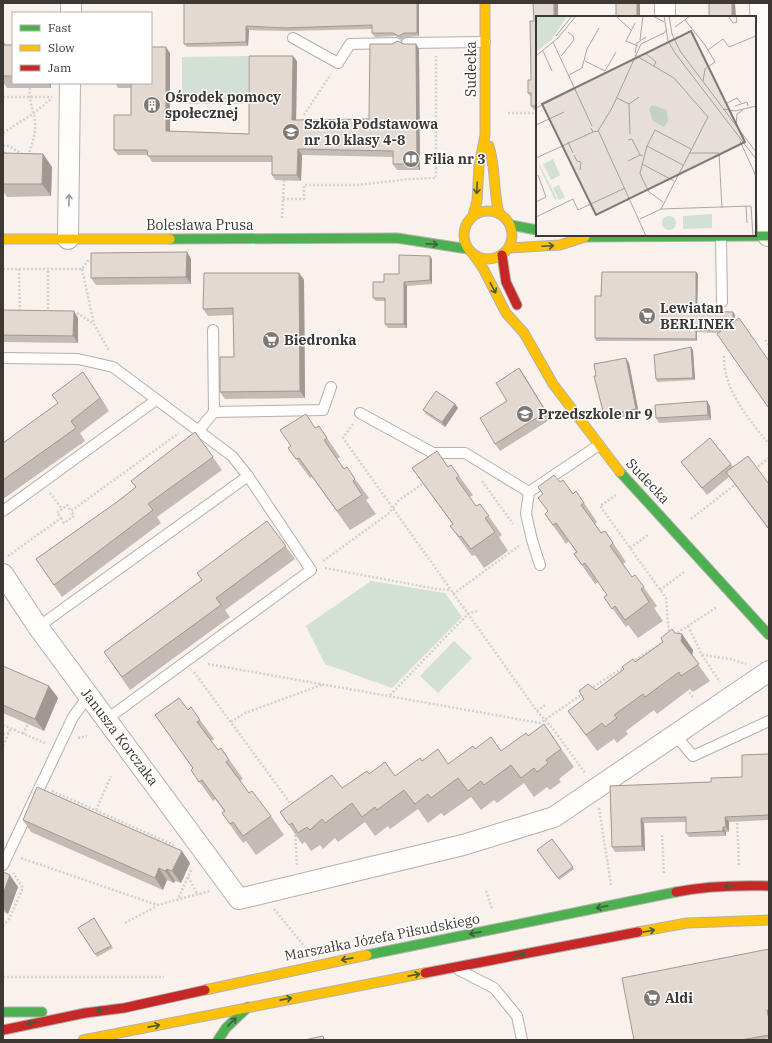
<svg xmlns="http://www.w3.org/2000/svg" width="772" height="1043" viewBox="0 0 772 1043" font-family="'IBM Plex Serif',serif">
<rect width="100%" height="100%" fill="#f8f1ec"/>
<!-- green -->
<g fill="#d2e0d5">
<path d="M 248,56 L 248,104 L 182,104 L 182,57 Z"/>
<path d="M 371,581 L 445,593 L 462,617 L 392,688 L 325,664 L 306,626 Z"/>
<path d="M 454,641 L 472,658 L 438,693 L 420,676 Z"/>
</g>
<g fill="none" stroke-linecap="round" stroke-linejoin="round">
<!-- lane casing -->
<g stroke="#b5b0ab" stroke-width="12">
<g id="lane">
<path d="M 293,38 L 338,63 L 350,44 L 396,43"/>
<path d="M 407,43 L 485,42"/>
<path d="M 721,236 L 722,302"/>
<path d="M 213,330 L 214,412"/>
<path d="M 3,358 L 78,359 L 113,367 L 232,456 L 248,476 L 311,570 L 107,719"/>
<path d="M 360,413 L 433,453 L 465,453 L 529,492 L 599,445"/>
<path d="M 199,430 L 214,412 L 323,410 L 331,387"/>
<path d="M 529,492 L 526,514 L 532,540 L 540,565"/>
<path d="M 3,511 L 156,400"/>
<path d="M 38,627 L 248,476"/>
<path d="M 675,735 L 693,756 L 769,721"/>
<path d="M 3,865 L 73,717 L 89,695"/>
<path d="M 459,970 L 494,988 L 517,1016 L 522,1040"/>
</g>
</g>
<!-- street casing -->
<g stroke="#b5b0ab" stroke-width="22">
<g id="street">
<path d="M 760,3 L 768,236"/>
<path d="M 71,13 L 71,3"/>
<path d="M 665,17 L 665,3"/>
<path d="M 68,239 L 70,83"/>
<path d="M 3,574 L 38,627 L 239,899 L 463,845 L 554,817 L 769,671"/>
</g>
</g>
<!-- fast casing -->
<g stroke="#b5b0ab" stroke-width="11">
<g id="fast">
<path d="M 511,225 L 537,230"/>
<path d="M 577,235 L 585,237 L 769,236"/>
<path d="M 170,239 L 397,238 L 468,249"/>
<path d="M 620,472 L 769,635"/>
<path d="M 367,955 L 676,892"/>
<path d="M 3,1012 L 42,1012"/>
<path d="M 218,1040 L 226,1028 L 248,1007"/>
</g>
</g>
<!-- slow casing -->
<g stroke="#b5b0ab" stroke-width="11">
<g id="slow">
<path d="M 489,146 C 496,168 493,191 499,213"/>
<circle cx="488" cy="235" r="24"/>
<path d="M 473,215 L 477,201 L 479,166 L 485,135 L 485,3"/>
<path d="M 3,239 L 170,239"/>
<path d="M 509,248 L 560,245 L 585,237"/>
<path d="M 473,254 L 484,270 L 506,313 L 524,333 L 553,384 L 620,472"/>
<path d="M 638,932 L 687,923 L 769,920"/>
<path d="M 205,990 L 367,955"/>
<path d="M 83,1040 L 425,973"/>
</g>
</g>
<!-- jam casing -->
<g stroke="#b5b0ab" stroke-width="11">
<g id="jam">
<path d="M 502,255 L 506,282 L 517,305"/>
<path d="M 676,892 C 706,886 738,885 769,886"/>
<path d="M 425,973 L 638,932"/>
<path d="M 3,1030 L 85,1013 L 124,1008 L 205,990"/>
</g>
</g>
<!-- path -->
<g stroke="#d3d1cf" stroke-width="2.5" stroke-dasharray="2 2" stroke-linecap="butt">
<path d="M 3,97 L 52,97"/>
<path d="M 508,113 L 537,113"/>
<path d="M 304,115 L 331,74"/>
<path d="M 3,133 L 34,113 L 51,99"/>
<path d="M 3,146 L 9,146 L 24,155"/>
<path d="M 28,156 C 32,144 36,134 35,122 C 34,110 28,101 30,88"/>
<path d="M 283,199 L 304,199 L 304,185 L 357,185 L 410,179 L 436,178 L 436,56"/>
<path d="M 282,218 L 284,180"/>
<path d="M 3,269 L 82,269 L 89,259"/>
<path d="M 19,269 L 20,313"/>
<path d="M 82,269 L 94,324 L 109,351"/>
<path d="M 48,313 L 48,268"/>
<path d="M 73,313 L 77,313 L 94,324"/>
<path d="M 765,340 L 769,345"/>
<path d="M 724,356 C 723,389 749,420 769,444"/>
<path d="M 353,424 L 343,438 L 537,711 L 554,730 L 585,773"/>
<path d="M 755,469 L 769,458"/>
<path d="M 482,481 L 513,524"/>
<path d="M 50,493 L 62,509"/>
<path d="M 616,495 L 600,506 L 666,598 L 669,635"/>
<path d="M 61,518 L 64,523 L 74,516 L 71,511"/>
<path d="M 691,519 L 737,483"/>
<path d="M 630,548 L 649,534"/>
<path d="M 8,556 L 61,518 L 57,513 L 67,505 L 71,511 L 179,433"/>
<path d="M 323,561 L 388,514 L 399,500 L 424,483"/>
<path d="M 325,568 L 437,589 L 450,590"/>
<path d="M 660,590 L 684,572"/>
<path d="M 453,594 L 519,546"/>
<path d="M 688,626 L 702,655 L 720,682"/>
<path d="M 674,635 L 717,607"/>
<path d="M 702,655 L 730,659 L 746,664"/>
<path d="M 632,662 L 666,640"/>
<path d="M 208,664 L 540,723 L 584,693"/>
<path d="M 194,672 L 293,807"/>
<path d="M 590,689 L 624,667"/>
<path d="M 687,689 L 694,699"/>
<path d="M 390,695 L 468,614 L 477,611"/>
<path d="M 537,711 L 545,705"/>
<path d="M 231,722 L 245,713 L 324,684"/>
<path d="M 3,725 L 45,743"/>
<path d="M 3,734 L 9,733"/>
<path d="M 23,734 L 28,724"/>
<path d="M 78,738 L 87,736"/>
<path d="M 3,746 L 11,728"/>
<path d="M 52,791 L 174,845"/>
<path d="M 599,808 L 611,885"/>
<path d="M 96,810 L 111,776"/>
<path d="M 737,819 L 739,866"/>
<path d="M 295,831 L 297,866"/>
<path d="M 662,835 L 664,874"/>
<path d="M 21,858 L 157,905 L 210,891"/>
<path d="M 188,877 L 198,895"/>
<path d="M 486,891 L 492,909"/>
<path d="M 177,901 L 192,868"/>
<path d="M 274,909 L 305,947"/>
<path d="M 125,923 L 157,906"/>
<path d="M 3,926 L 9,919 L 23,888 L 13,873"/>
<path d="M 3,977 L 164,977"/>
</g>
<!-- lane -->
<use href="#lane" stroke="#fefdfc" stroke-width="10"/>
<!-- street -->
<use href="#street" stroke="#fefdfc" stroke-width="20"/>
<!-- fast -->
<use href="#fast" stroke="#4caf50" stroke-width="9"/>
<!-- slow -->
<use href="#slow" stroke="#ffc107" stroke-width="9"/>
<!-- jam -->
<use href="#jam" stroke="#c62828" stroke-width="9"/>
</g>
<!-- wall -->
<g fill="#c4bbb4">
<path d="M 184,3 L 419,3 L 419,36 L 407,37 L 402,40 L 396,36 L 375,37 L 372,33 L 372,29 L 287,31 L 249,30 L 248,46 L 187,47 L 184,44 Z"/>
<path d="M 533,3 L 558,3 L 558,17 L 537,17 L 537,110 L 534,110 L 531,106 L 531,97 L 528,93 L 531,80 L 534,21 Z"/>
<path d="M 3,41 L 6,45 L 13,45 L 13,83 L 51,83 L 51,88 L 7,88 L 3,82 Z"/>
<path d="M 403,44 L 416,44 L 419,49 L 420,170 L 397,170 L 393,164 L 393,157 L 302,155 L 301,181 L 275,180 L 272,175 L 272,162 L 152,162 L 148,155 L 118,155 L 114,150 L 131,115 L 131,88 L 118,88 L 115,83 L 170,53 L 170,131 L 249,134 L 297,61 L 296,120 L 369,119 Z"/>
<path d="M 3,150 L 6,153 L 43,154 L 52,167 L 51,196 L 7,197 L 3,191 Z"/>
<path d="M 187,252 L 191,259 L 191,284 L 96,285 L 91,278 Z"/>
<path d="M 432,259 L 432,284 L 407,286 L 407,328 L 388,328 L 385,324 L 385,301 L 376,301 L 373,298 L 384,282 L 399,274 Z"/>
<path d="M 696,272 L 698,274 L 697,312 L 733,312 L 735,315 L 735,321 L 769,361 L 769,408 L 717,334 L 719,333 L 697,332 L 697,341 L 596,341 L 595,338 L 601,296 Z"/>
<path d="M 299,273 L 304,280 L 305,398 L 225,399 L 220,392 L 234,357 L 233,315 L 208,316 L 203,309 Z"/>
<path d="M 3,310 L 78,318 L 78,343 L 3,342 Z"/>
<path d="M 691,347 L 693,350 L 695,380 L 657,382 L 656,379 Z"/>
<path d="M 629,363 L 639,414 L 608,420 L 604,415 L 596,376 Z"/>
<path d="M 519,368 L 551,419 L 500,451 L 495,444 L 507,401 Z"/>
<path d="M 92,385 L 109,411 L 80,433 L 85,441 L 3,499 L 3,443 Z"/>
<path d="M 455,404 L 458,408 L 445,427 L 426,414 L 423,410 Z"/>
<path d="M 710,406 L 711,420 L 659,423 L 656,418 Z"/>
<path d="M 319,426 L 340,457 L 337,459 L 344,469 L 355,479 L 369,498 L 366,500 L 376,514 L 350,530 L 312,477 L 310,478 L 288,448 Z"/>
<path d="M 195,432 L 222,470 L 157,517 L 161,523 L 62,597 L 36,559 L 117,502 L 136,487 L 131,481 Z"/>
<path d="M 437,451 L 448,467 L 459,476 L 473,495 L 470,497 L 476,506 L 480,504 L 502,535 L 499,537 L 508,551 L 484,568 L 475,555 L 472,556 L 464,545 L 450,526 L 453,525 L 412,468 Z"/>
<path d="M 681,462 L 731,464 L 733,467 L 769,484 L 769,530 L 729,477 L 707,495 Z"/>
<path d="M 560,482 L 573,494 L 576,491 L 597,522 L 595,524 L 601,533 L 605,531 L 626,562 L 623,564 L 632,577 L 635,575 L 657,606 L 654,608 L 663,621 L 638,638 L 628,625 L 626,627 L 604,597 L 607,595 L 598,582 L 595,584 L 574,554 L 576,552 L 569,541 L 566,544 L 545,514 L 548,511 Z"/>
<path d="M 267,521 L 295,559 L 225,610 L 230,617 L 130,690 L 104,652 L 202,580 Z"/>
<path d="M 675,633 L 693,650 L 692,656 L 710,681 L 693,692 L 690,689 L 657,714 L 654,710 L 626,731 L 628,734 L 617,743 L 614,739 L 597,751 L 568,711 Z"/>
<path d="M 3,666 L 49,686 L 58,698 L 44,731 L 3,713 Z"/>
<path d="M 188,710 L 200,720 L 214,739 L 211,741 L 218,750 L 221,748 L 243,779 L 240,781 L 249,793 L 271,816 L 284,835 L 256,855 L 246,841 L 243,843 L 235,832 L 222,813 L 224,811 L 215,799 L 213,801 L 191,770 L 193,769 L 155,715 Z"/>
<path d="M 544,724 L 574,767 L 559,779 L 561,782 L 550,790 L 547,787 L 534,797 L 524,783 L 497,803 L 494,800 L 481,810 L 471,797 L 444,816 L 441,813 L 428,823 L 418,809 L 390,829 L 388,826 L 375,836 L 365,822 L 338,842 L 335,838 L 323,849 L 320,845 L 311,851 L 305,842 L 302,844 L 280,812 L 342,788 L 369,774 L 395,776 L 422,761 L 448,764 L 475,748 L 501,751 L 528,736 Z"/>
<path d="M 769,754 L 769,820 L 729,822 L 729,832 L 726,832 L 726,836 L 689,837 L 686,833 L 686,822 L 644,823 L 645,851 L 615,852 L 612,847 L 610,786 L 711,782 L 742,777 Z"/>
<path d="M 23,820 L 190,863 L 181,883 L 175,881 L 174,883 L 167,880 L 163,890 L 31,832 Z"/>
<path d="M 552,839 L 574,869 L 559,880 L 537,850 Z"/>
<path d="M 3,872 L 18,887 L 8,914 L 3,912 Z"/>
<path d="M 94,918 L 113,948 L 97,957 L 78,928 Z"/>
<path d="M 769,949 L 769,1038 L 760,1040 L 634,1040 Z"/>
</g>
<!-- shaded-wall -->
<g fill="#a09892">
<path d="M 417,3 L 419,3 L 419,36 L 417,33 Z"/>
<rect x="554" y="3" width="4" height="14"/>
<rect x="637" y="3" width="3" height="14"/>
<path d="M 732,3 L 735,3 L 736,17 L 732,17 Z"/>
<path d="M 246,26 L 249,30 L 248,46 L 246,42 Z"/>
<path d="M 416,44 L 419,49 L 420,170 L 417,164 Z"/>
<path d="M 166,47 L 170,53 L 170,137 L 166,131 Z"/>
<path d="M 293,56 L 297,61 L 296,125 L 292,120 Z"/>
<path d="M 48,83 L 51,83 L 51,88 Z"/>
<path d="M 298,149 L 302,155 L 301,181 L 297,175 Z"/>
<path d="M 43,154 L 52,167 L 51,196 L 42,184 Z"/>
<path d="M 187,252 L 191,259 L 191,284 L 186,277 Z"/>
<path d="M 430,256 L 432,259 L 432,284 L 430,280 Z"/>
<path d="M 696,272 L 698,274 L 697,314 L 696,311 Z"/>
<path d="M 299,273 L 304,280 L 305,398 L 300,391 Z"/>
<path d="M 404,282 L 407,286 L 407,328 L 404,324 Z"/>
<path d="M 74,311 L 78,318 L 78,343 L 73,336 Z"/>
<path d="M 733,312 L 735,315 L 735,333 L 733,331 Z"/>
<path d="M 696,330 L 697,332 L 697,341 L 696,339 Z"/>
<path d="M 691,347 L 693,350 L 695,380 L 693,378 Z"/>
<path d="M 626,358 L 629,363 L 639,414 L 636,409 Z"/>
<path d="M 519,368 L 524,375 L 551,419 L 546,412 Z"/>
<path d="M 83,372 L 92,385 L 109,411 L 100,398 Z"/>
<path d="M 707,401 L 710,406 L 711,420 L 708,415 Z"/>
<path d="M 455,404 L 458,408 L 445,427 L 442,422 Z"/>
<path d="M 682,634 L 693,650 L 692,657 L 681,641 Z"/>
<path d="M 49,686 L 58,698 L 44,731 L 35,719 Z"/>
<path d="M 725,817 L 729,822 L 729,832 L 726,827 Z"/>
<path d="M 641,818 L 644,823 L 645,851 L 642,846 Z"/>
<path d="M 723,827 L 726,832 L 726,836 L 723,831 Z"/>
<path d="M 182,851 L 190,863 L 181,883 L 172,871 Z"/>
<path d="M 159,868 L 167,880 L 163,890 L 155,878 Z"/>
<path d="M 167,869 L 175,881 L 174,883 L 165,871 Z"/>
<path d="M 10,875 L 18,887 L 8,914 L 3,907 L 3,894 Z"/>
</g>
<!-- building -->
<g fill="#e4d9d1" stroke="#a09892">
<path d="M 184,3 L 417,3 L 417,33 L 404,33 L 399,36 L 393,33 L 372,33 L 372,25 L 285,28 L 246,26 L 246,42 L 184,44 Z"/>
<path d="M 533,3 L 554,3 L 554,17 L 537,17 L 537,106 L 531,106 L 531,93 L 528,93 L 528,80 L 531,80 L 530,21 L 534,21 Z"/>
<rect x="616" y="3" width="21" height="14"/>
<rect x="709" y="3" width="23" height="14"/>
<path d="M 398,41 L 403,44 L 416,44 L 417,164 L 393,164 L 393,151 L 298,149 L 297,175 L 272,175 L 272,156 L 148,156 L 147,150 L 114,150 L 114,115 L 131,115 L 131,83 L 151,83 L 151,47 L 166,47 L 166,131 L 249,134 L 249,56 L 293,56 L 292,120 L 369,119 L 370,44 L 392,44 Z"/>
<rect x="3" y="45" width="10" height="31"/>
<path d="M 3,153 L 43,154 L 42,184 L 3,184 Z"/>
<path d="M 187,252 L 186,277 L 91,278 L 91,253 Z"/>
<path d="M 399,255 L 430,256 L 430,280 L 404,282 L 404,324 L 385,324 L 385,298 L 373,298 L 373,282 L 384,282 L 384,274 L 399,274 Z"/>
<path d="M 602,272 L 696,272 L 696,311 L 733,312 L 733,323 L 722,330 L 696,330 L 696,339 L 595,338 L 595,296 L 601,296 Z"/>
<path d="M 204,273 L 299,273 L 300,391 L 220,392 L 220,357 L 234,357 L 233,308 L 203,309 Z"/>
<path d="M 3,310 L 74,311 L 73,336 L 3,335 Z"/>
<path d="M 739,318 L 769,361 L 769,407 L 768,407 L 717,334 Z"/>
<path d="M 691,347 L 693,378 L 656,379 L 654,355 Z"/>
<path d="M 626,358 L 636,409 L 604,415 L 594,376 L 596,376 L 594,364 Z"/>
<path d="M 519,368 L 546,412 L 495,444 L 480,418 L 507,401 L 496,383 Z"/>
<path d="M 83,372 L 100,398 L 71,421 L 76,428 L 3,480 L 3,443 L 58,403 L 52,395 Z"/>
<path d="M 436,391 L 455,404 L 442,422 L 423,410 Z"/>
<path d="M 707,401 L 708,415 L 656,418 L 655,405 Z"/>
<path d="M 306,414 L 315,428 L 319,426 L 327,438 L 324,440 L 344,469 L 347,467 L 355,479 L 353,481 L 362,495 L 337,511 L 299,458 L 296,459 L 288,448 L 291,446 L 280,430 Z"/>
<path d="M 195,432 L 213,457 L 148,504 L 153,510 L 54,585 L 36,559 L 117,502 L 136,487 L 131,481 Z"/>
<path d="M 710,438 L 731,464 L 702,488 L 681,462 Z"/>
<path d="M 437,451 L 448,467 L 451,465 L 459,476 L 456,478 L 476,506 L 480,504 L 489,516 L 485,518 L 495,532 L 471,549 L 461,536 L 459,537 L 450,526 L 453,524 L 412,468 Z"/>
<path d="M 748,456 L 769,484 L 769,529 L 726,472 Z"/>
<path d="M 554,475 L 560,482 L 563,480 L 573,494 L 576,491 L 584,503 L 581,505 L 592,520 L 601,533 L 605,531 L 613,543 L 610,546 L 632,577 L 635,575 L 644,587 L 641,589 L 649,602 L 625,620 L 615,606 L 612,609 L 604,597 L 607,595 L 585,563 L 582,565 L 574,554 L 577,552 L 556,523 L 553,525 L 545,514 L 548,511 L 538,498 L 543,494 L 538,487 Z"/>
<path d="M 267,521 L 286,546 L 216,598 L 221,605 L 122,677 L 104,652 L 202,580 L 197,573 Z"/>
<path d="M 672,629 L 675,633 L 682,634 L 681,641 L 699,664 L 681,676 L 679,672 L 645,697 L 643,694 L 614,715 L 617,718 L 605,727 L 602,723 L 586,735 L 568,711 L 584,699 L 579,691 L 588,684 L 596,690 L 624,669 L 622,667 L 633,659 L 635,662 L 663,642 L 661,638 Z"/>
<path d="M 3,666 L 49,686 L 35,719 L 3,705 Z"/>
<path d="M 179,698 L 188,710 L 191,707 L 200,720 L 197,722 L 218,750 L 221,748 L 229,760 L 226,762 L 238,778 L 249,793 L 252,791 L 271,816 L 243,836 L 233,822 L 230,824 L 222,813 L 225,811 L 202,780 L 199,782 L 191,770 L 193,768 L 155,715 Z"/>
<path d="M 544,724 L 561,749 L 546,760 L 548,763 L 537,772 L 534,768 L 521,778 L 511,765 L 484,785 L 481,781 L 468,791 L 458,778 L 431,798 L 428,794 L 415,804 L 404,790 L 377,810 L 375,807 L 362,817 L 352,803 L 325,823 L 322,819 L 310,830 L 307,827 L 298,833 L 292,823 L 289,825 L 280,812 L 332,775 L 342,788 L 367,771 L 369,774 L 385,762 L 395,776 L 420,758 L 422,761 L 438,749 L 448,764 L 473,746 L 475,749 L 491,737 L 501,751 L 526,733 L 528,736 Z"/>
<path d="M 769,754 L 769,815 L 725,817 L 726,827 L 723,827 L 723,831 L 686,833 L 686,817 L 641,818 L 642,846 L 612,847 L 610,786 L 711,782 L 711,778 L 742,777 L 742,755 Z"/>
<path d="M 37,787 L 182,851 L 172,871 L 167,869 L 165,871 L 159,868 L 155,878 L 23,820 Z"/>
<path d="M 552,839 L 573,867 L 558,878 L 537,850 Z"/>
<path d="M 3,872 L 10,875 L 3,894 Z"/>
<path d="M 94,918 L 111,946 L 95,954 L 78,928 Z"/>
<path d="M 769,949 L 769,1010 L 767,1010 L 769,1020 L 769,1035 L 741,1040 L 634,1040 L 622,978 Z"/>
<path d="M 323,1036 L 324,1040 L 304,1040 Z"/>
</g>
<!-- one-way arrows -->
<defs><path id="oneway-shaft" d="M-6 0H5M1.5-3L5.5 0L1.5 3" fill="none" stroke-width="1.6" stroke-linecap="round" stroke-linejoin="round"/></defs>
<g stroke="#425c3c">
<use href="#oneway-shaft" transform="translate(477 188) rotate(93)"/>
<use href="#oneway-shaft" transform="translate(432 244) rotate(3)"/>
<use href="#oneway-shaft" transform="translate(548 246) rotate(-3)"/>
<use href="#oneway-shaft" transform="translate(493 288) rotate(62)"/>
<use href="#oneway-shaft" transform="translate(730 886) rotate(177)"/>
<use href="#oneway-shaft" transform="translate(602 907) rotate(168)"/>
<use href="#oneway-shaft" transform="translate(649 931) rotate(-11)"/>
<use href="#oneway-shaft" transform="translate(475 933) rotate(169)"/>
<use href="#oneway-shaft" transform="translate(520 955) rotate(-11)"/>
<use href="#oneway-shaft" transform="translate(347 959) rotate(169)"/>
<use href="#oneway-shaft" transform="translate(414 975) rotate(-11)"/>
<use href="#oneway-shaft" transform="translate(286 999) rotate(-11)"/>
<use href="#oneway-shaft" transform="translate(102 1010) rotate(173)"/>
<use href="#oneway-shaft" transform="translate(232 1022) rotate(-44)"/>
<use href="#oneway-shaft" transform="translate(33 1023) rotate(168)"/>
<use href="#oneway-shaft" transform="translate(154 1026) rotate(-11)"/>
</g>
<use stroke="#9e9a98" href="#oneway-shaft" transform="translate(69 200) rotate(-89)"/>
<!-- icons -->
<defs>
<g id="building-disc" transform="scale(0.9)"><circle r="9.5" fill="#7e7974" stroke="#fff"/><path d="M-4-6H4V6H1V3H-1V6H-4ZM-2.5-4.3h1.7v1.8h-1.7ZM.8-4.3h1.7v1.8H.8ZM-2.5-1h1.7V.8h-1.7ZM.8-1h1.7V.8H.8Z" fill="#fff"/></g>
<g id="school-disc" transform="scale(0.9)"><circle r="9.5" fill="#7e7974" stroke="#fff"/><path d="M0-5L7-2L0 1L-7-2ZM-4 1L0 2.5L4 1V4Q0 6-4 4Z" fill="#fff"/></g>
<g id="library-disc" transform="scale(0.9)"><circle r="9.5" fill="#7e7974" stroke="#fff"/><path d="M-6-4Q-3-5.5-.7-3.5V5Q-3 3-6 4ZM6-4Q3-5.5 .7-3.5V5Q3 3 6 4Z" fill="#fff"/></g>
<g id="supermarket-disc" transform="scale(0.9)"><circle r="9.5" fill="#7e7974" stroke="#fff"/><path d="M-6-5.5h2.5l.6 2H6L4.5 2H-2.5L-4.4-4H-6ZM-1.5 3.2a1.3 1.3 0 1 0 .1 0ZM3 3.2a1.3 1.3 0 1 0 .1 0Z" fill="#fff"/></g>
</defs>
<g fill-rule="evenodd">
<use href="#building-disc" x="152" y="105"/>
<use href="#school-disc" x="291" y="132"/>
<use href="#library-disc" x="411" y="159"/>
<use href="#supermarket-disc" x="647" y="316"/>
<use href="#supermarket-disc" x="271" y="340"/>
<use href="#school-disc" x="525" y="414"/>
<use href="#supermarket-disc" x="652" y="998"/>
</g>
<g text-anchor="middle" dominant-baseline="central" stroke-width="3" stroke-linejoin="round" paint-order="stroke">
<!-- street labels -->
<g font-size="14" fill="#3d3834" stroke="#fff">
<text transform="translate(471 69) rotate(-90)">Sudecka</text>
<text x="200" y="225">Bolesława Prusa</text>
<text transform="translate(648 481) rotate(47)">Sudecka</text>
<text transform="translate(120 737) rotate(53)">Janusza Korczaka</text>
<text transform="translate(382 937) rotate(-11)">Marszałka Józefa Piłsudskiego</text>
</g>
<!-- poi labels -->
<g font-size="14" font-weight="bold" fill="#3d3834" stroke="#fff" text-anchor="start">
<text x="165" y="97">Ośrodek pomocy<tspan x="165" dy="16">społecznej</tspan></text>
<text x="304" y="124">Szkoła Podstawowa<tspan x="304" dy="16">nr 10 klasy 4-8</tspan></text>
<text x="424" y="159">Filia nr 3</text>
<text x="660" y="308">Lewiatan<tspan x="660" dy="16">BERLINEK</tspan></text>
<text x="284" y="340">Biedronka</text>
<text x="538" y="414">Przedszkole nr 9</text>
<text x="665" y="998">Aldi</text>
</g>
</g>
<!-- overview -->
<g transform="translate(536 16)">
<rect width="220" height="220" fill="#f8f1ec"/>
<path d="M 0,0 L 31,0 L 16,23 L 0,36 ZM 116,89 L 131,94 L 132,105 L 128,111 L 117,105 L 113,93 ZM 17,143 L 24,159 L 15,164 L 7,148 ZM 4,149 L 21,183 L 19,184 L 3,150 ZM 23,169 L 29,181 L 23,184 L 17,172 ZM 176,198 L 176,212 L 147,213 L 147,200 ZM126 207a7 7 0 1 1 14 0a7 7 0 1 1-14 0Z" fill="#d2e0d5"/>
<path fill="none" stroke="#ada7a2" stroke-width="1" d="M 80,0 L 95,14M 117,0 L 128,6M 128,0 L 132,25 L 139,37 L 220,143M 133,0 L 136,18 L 144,35 L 220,136M 192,0 L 197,7 L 201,6 L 200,0M 149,4 L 169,29 L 179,46 L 169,53 L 167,65M 99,7 L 90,25 L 102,30M 139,11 L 154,0M 20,20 L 36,0M 104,24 L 107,0M 17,26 L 56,110M 172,34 L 187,23 L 193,31 L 220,20M 7,35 L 16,55M 99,37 L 101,27 L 110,21M 109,37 L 120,46 L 118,50M 99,39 L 138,62 L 172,101 L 125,193M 0,40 L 22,22 L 40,0M 25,40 L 38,24 L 37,20 L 32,16M 49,45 L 69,55 L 80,36M 33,59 L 46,52 L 51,33 L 63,12M 81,82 L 93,88 L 94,118M 191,87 L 201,82 L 205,87M 93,88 L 103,81M 199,90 L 211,86 L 212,90M 0,92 L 40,72M 187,93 L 199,95 L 220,90M 0,109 L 28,96M 200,110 L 201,98 L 207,94M 55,112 L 57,116 L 62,115 L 76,92 L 105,28 L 128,17 L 131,13M 62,114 L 110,220M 92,124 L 96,123 L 104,139 L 107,140M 204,125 L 220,160M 32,126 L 37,137M 111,130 L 147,149M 153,137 L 183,137 L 186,192M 38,139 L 41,145 L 45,146 L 44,154M 0,142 L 57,116M 92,145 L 104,139M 106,148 L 138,165M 0,186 L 10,181 L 2,159M 127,186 L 113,176 L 106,162 L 104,157 L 111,130 L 119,114 L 155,133M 210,190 L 211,207M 0,201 L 37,183 L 42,194 L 89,172M 104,203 L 125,193 L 215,190 L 217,220"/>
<path fill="#7e7974" fill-opacity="0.15" stroke="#7e7974" stroke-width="2" d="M 155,15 L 209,126 L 60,199 L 6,88 Z"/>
<rect width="220" height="220" fill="none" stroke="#3d3834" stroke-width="2"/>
</g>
<!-- border -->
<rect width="772" height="1043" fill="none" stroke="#3d3834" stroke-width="8"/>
<!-- legend -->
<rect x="12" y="12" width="140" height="72" fill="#ffffff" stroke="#b1afae"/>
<rect x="20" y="25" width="20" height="6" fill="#4caf50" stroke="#b1afae"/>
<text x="48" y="32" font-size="12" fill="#3d3834">Fast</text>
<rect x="20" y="45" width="20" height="6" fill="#ffc107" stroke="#b1afae"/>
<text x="48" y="52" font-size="12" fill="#3d3834">Slow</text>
<rect x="20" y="65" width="20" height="6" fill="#c62828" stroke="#b1afae"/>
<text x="48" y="72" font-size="12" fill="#3d3834">Jam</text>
</svg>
